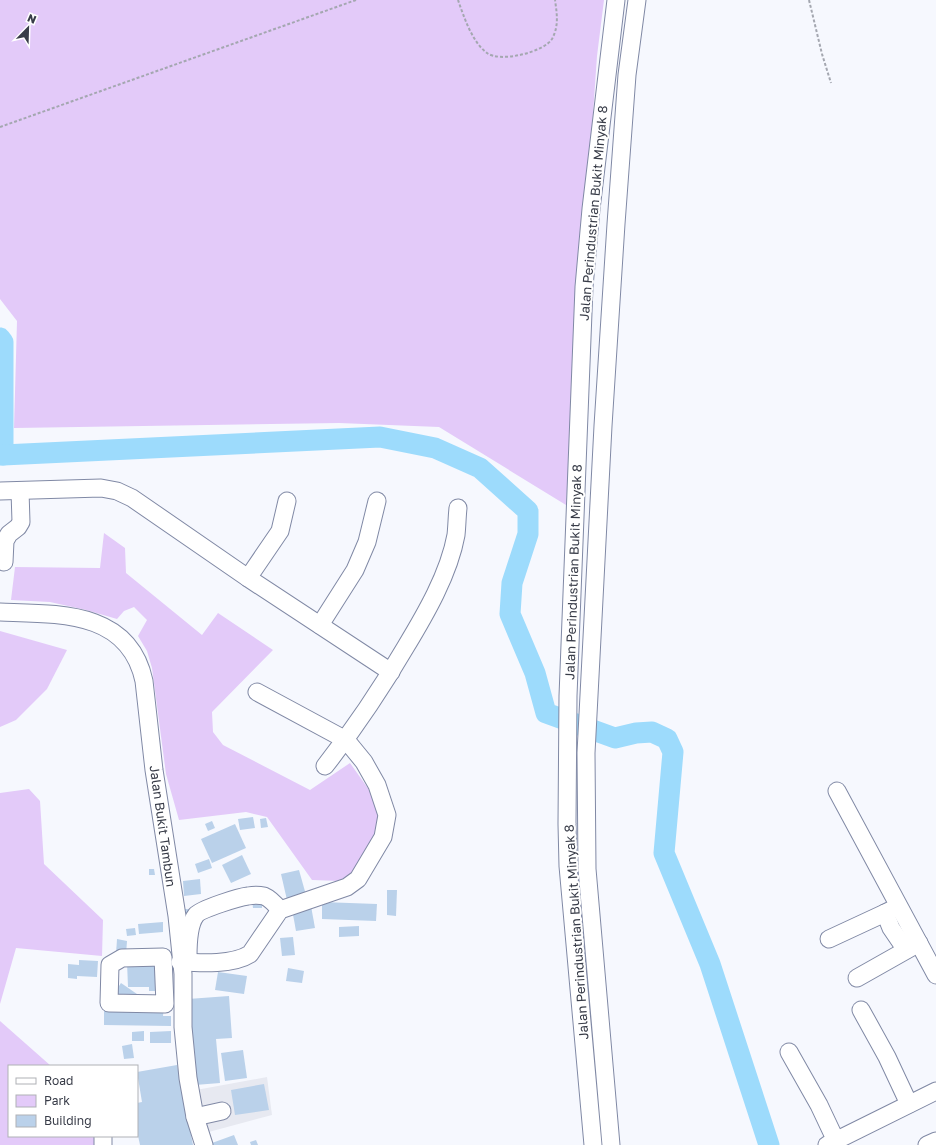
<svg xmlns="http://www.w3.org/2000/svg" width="936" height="1145" viewBox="0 0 936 1145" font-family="'Golos Text',sans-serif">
<rect width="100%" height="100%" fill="#f6f8fe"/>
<!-- built -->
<path fill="#e7e9f1" d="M 267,1077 L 272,1115 L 205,1133 L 196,1090 Z"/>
<!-- green -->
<g fill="#e3caf9">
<path d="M 0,0 L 604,0 L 597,56 L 566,505 L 439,427 L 339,423 L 14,428 L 17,321 L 0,299 Z"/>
<path d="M 104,533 L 125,548 L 126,573 L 202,635 L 218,613 L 273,650 L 212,712 L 213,732 L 223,745 L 310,790 L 350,763 L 377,801 L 381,819 L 377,834 L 355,872 L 340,881 L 312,880 L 267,817 L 246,812 L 179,820 L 166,774 L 152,668 L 147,651 L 138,636 L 147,620 L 134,607 L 124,611 L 117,619 L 86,610 L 50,602 L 11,600 L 15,567 L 100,568 Z"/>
<path d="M 0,631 L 67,650 L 47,689 L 16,720 L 0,727 Z"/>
<path d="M 29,789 L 40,801 L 44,864 L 103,920 L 102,956 L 16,948 L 0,1004 L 0,793 Z"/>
<path d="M 0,1021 L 51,1066 L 9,1066 L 9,1136 L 100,1136 L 98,1145 L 0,1145 Z"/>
</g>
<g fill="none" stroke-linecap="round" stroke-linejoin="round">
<!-- river -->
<g stroke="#9ddbfc" stroke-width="21">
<path d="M 0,338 L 3,342 L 3,455 L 0,455"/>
<path d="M 3,455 L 380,437 L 435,448 L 480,468 L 528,511 L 528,534 L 512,583 L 510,614 L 535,673 L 546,713 L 615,738 L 636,733 L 652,732 L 667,739 L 673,752 L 664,853 L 710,964 L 769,1145"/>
</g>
</g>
<!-- building -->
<g fill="#bad1ea">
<path d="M 253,817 L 255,828 L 240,830 L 238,819 Z"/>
<path d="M 266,818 L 268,827 L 261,828 L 260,819 Z"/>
<path d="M 212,821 L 215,828 L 208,831 L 205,824 Z"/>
<path d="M 235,824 L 246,848 L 212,863 L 201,839 Z"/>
<path d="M 242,855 L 251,874 L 231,883 L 222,865 Z"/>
<path d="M 209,859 L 212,868 L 198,873 L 195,864 Z"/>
<path d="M 149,869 L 154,869 L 155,875 L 149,875 Z"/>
<path d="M 299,870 L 306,895 L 287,900 L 281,874 Z"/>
<path d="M 200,879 L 201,894 L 184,896 L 183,881 Z"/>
<path d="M 387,890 L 397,890 L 396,916 L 387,915 Z"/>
<path d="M 252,900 L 262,900 L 262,908 L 253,908 Z"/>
<path d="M 322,902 L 377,904 L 376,921 L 322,919 Z"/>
<path d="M 311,906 L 315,928 L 296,931 L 292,909 Z"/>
<path d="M 183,909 L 188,909 L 189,918 L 184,919 Z"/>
<path d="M 163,922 L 163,932 L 139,934 L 138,924 Z"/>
<path d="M 359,926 L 359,936 L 339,937 L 339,927 Z"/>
<path d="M 135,928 L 136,935 L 127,936 L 126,929 Z"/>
<path d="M 293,937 L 295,955 L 282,956 L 280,938 Z"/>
<path d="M 117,939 L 127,941 L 126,955 L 116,954 Z"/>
<path d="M 79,960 L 98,961 L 97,977 L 77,976 L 77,979 L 68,978 L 68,964 L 79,965 Z"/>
<path d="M 158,961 L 160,991 L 149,991 L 149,987 L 128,987 L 127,962 Z"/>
<path d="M 288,968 L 304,971 L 302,983 L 286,981 Z"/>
<path d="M 218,972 L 247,976 L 244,994 L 215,990 Z"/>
<path d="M 121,983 L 137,994 L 131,1003 L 115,992 Z"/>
<path d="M 229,996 L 232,1038 L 216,1039 L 220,1083 L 195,1085 L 188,999 Z"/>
<path d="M 104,1006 L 164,1007 L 163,1016 L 171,1016 L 171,1026 L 104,1025 Z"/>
<path d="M 144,1031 L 144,1041 L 132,1041 L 132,1032 Z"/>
<path d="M 171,1031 L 171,1043 L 150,1043 L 150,1032 Z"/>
<path d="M 132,1044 L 134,1058 L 124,1059 L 122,1046 Z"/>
<path d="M 243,1050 L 247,1078 L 225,1081 L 221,1053 Z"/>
<path d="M 177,1065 L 193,1145 L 140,1145 L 137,1131 L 137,1103 L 142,1102 L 137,1072 Z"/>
<path d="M 264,1084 L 269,1110 L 235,1115 L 231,1090 Z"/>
<path d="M 234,1135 L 238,1145 L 213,1145 L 212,1143 Z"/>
<path d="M 256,1140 L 258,1145 L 251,1145 L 250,1142 Z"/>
</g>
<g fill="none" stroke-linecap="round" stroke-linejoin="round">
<!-- minor casing -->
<g stroke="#8089a5" stroke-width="19">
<g id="minor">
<path d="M 0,491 L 101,488 L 117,491 L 132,498 L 248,578 L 391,672"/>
<path d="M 4,562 L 5,541 L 9,534 L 18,527 L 21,522 L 20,491"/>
<path d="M 248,578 L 280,531 L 287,501"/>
<path d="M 0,612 C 58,614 129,610 144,681 L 154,770 L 177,916 L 183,974 L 183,1027 L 188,1078 L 195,1117 L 204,1145"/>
<path d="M 320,625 L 355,570 L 367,542 L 377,501"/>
<path d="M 325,766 C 354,729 381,689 405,648 C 425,615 449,574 456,535 C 457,526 457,517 458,508"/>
<path d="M 837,791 L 936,975"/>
<path d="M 895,908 L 885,913 L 891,928 L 906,950"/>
<path d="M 829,939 L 885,913"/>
<path d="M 163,957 L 165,1004 L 109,1003 L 110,965 L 122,958 Z"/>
<path d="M 188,957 C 188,945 188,925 196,915 C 201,909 239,897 248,896 C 254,895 259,895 264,896 C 271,899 276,905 280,910"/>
<path d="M 180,962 C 200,963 233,965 250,954 L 280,910 L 347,887 L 358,879 L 383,837 L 387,815 L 377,785 L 364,762 L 346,740 L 257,692"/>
<path d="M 857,978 L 919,943"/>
<path d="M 861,1010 L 887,1057 L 909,1104"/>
<path d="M 789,1052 L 819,1105 L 836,1141"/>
<path d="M 195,1117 L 222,1111"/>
<path d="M 103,1145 L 103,1136"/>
<path d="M 593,1145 L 568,866 L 567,824 L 568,696 L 584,287 L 591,209 L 616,0"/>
<path d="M 611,1145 L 587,869 L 586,753 L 603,426 L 616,224 L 627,75 L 637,0"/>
<path d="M 827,1145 L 936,1091"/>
<path d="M 927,1145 L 936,1141"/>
</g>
</g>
<!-- path -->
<g stroke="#a4a7b0" stroke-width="2" stroke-dasharray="3 2" stroke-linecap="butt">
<path d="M 458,0 C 464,17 472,42 487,53 C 500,63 544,52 552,39 C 559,26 557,14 555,0"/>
<path d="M 809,0 L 822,54 L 831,83"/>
<path d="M 0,127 L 356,0"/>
</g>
<!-- minor -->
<use href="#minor" stroke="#fff" stroke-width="17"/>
</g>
<g text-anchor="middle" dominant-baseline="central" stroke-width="4" stroke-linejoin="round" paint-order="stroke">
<!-- street labels -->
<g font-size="13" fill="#383c48" stroke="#fff">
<text transform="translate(593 213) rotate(-85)">Jalan Perindustrian Bukit Minyak 8</text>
<text transform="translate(573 572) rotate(-88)">Jalan Perindustrian Bukit Minyak 8</text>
<text transform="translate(163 826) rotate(82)">Jalan Bukit Tambun</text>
<text transform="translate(576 932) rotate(-94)">Jalan Perindustrian Bukit Minyak 8</text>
</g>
</g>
<!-- legend -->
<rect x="8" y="1065" width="130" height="72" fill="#ffffff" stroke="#afb1b6"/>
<rect x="16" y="1078" width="20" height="6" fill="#ffffff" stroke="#afb1b6"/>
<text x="44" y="1085" font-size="12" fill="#383c48">Road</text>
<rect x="16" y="1095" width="20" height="12" fill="#e3caf9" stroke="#afb1b6"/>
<text x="44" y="1105" font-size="12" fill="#383c48">Park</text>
<rect x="16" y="1115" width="20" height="12" fill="#bad1ea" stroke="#afb1b6"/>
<text x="44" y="1125" font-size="12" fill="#383c48">Building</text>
<!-- north arrow -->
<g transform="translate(28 28) rotate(23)" stroke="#ffffff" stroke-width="3" paint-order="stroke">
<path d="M0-3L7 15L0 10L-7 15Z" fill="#383c48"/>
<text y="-6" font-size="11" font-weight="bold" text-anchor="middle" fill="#383c48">N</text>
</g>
</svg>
